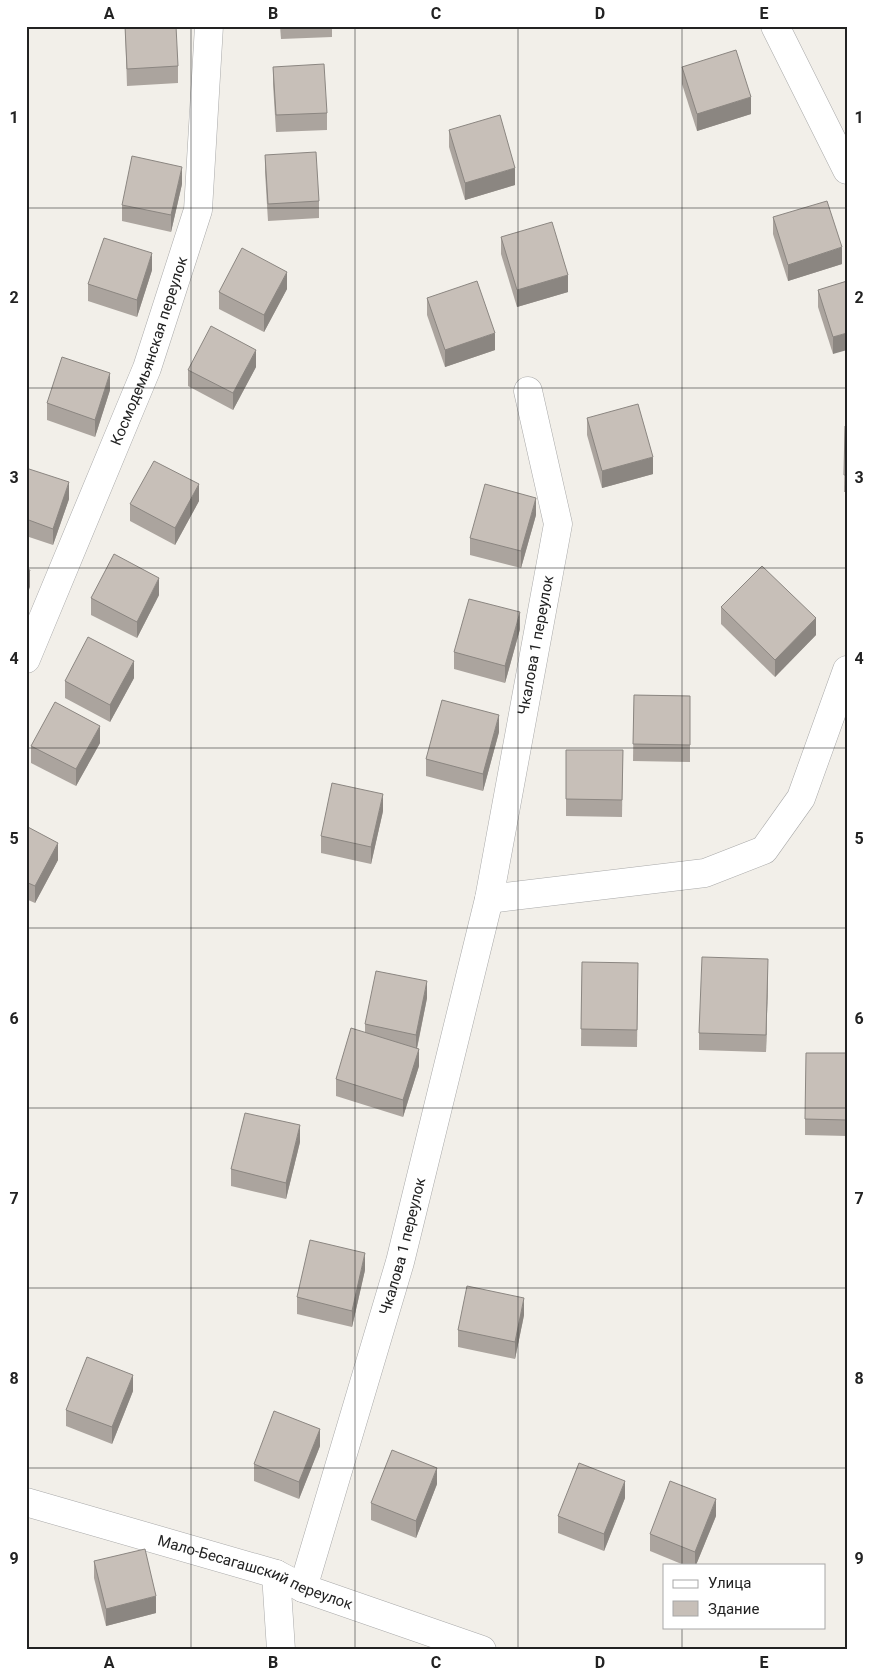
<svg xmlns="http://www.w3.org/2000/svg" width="873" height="1676" viewBox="0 0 873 1676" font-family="Roboto,sans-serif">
<rect width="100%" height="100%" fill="#f2efe9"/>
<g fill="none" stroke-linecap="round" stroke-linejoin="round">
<!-- minor casing -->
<g stroke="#a9a9a9" stroke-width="29">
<g id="minor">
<path d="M 775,26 L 847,170"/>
<path id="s1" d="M 26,659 L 147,368 L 198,210 L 209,26"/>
<path d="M 489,899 L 705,873 L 764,850 L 801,798 L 847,670"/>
<path id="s2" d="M 26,1502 L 276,1574 L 303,1588 L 482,1650"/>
<path d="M 276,1574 L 281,1650"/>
<path id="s3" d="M 303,1588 L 400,1262 L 489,899 L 558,524 L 528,391"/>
</g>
</g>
<!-- minor -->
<use href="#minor" stroke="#fff" stroke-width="28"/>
</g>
<!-- wall -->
<g fill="#aba49e">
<path d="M 125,26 L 178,66 L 178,83 L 127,86 Z"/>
<path d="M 280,26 L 332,26 L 332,37 L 281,39 Z"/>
<path d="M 273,67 L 327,113 L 327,130 L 276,132 L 273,84 Z"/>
<path d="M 682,67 L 751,114 L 697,131 L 682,84 Z"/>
<path d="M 449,130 L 515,185 L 465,200 L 449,147 Z"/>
<path d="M 265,155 L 319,201 L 319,218 L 268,221 L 265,172 Z"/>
<path d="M 182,184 L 171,232 L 122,221 L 122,205 Z"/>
<path d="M 773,217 L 842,264 L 788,281 L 773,234 Z"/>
<path d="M 501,237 L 568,292 L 517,307 L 501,254 Z"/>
<path d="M 152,270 L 137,317 L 88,301 L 88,284 Z"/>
<path d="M 847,281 L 833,354 L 818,307 L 818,290 Z"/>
<path d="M 287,289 L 264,332 L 219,309 L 219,292 Z"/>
<path d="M 427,298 L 495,350 L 445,367 L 427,315 Z"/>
<path d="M 256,367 L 233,410 L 188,386 L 188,370 Z"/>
<path d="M 110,390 L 95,437 L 47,420 L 47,403 Z"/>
<path d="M 587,418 L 653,474 L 602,488 L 587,435 Z"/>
<path d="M 845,426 L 847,426 L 847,492 L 844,492 Z"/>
<path d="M 26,468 L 69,499 L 53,545 L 26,536 Z"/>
<path d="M 199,501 L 175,545 L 130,521 L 130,504 Z"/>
<path d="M 536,515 L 521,568 L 470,555 L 470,538 Z"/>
<path d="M 159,595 L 137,638 L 91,615 L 91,598 Z"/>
<path d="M 721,607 L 816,635 L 775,677 L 721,624 Z"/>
<path d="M 520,629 L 505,683 L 454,669 L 454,652 Z"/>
<path d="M 134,678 L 110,722 L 65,698 L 65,681 Z"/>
<path d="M 634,695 L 690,696 L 690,762 L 633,761 Z"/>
<path d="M 499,732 L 483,791 L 426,776 L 426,759 Z"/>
<path d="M 100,743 L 76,786 L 31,763 L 31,746 Z"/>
<path d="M 566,750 L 623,750 L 622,817 L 566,816 Z"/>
<path d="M 383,811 L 371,864 L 321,853 L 321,836 Z"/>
<path d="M 26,826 L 58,860 L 35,903 L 26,899 Z"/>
<path d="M 582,962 L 638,980 L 637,1047 L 581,1046 Z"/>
<path d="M 768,976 L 766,1052 L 699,1050 L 699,1033 Z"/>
<path d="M 427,998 L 417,1049 L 419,1066 L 403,1117 L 336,1096 L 336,1079 L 365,1032 L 365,1024 Z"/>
<path d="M 847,1053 L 847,1136 L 805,1135 L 805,1119 Z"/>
<path d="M 300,1142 L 286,1199 L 231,1186 L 231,1169 Z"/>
<path d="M 365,1270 L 352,1327 L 297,1314 L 297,1297 Z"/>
<path d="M 524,1315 L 515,1359 L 458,1347 L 458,1330 Z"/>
<path d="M 133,1391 L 112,1444 L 66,1426 L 66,1410 Z"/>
<path d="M 320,1446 L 299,1499 L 254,1481 L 254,1464 Z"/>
<path d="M 437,1484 L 416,1538 L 371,1520 L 371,1503 Z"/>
<path d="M 625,1498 L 604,1551 L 558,1533 L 558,1516 Z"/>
<path d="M 716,1516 L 696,1565 L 684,1565 L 650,1551 L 650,1534 Z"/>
<path d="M 94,1561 L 156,1613 L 106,1626 L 94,1578 Z"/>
</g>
<!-- shaded-wall -->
<g fill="#8b8681">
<path d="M 751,97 L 751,114 L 697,131 L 697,114 Z"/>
<path d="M 182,167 L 182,184 L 171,232 L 171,215 Z"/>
<path d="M 515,168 L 515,185 L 465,200 L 465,183 Z"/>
<path d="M 842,247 L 842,264 L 788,281 L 788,265 Z"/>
<path d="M 152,253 L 152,270 L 137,317 L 137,300 Z"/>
<path d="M 287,272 L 287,289 L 264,332 L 264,315 Z"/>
<path d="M 568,275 L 568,292 L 517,307 L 517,290 Z"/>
<path d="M 495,333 L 495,350 L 445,367 L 445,350 Z"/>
<path d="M 847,333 L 847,350 L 833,354 L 833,337 Z"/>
<path d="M 256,350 L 256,367 L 233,410 L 233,393 Z"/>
<path d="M 110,373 L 110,390 L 95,437 L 95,420 Z"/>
<path d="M 653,457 L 653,474 L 602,488 L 602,471 Z"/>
<path d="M 69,482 L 69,499 L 53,545 L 53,529 Z"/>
<path d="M 199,484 L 199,501 L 175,545 L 175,528 Z"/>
<path d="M 536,498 L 536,515 L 521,568 L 521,551 Z"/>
<path d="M 30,570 L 30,587 L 26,598 L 26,581 Z"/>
<path d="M 159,578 L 159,595 L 137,638 L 137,622 Z"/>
<path d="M 520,612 L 520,629 L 505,683 L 505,666 Z"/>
<path d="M 816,618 L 816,635 L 775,677 L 775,660 Z"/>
<path d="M 134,661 L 134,678 L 110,722 L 110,705 Z"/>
<path d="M 499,715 L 499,732 L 483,791 L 483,774 Z"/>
<path d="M 100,726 L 100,743 L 76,786 L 76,769 Z"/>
<path d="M 383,794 L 383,811 L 371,864 L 371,847 Z"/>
<path d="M 58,843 L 58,860 L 35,903 L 35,886 Z"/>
<path d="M 768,959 L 768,976 L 766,1052 L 766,1035 Z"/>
<path d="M 427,981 L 427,998 L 416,1052 L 416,1035 Z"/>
<path d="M 419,1049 L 419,1066 L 403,1117 L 403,1100 Z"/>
<path d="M 300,1125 L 300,1142 L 286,1199 L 286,1183 Z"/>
<path d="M 365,1253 L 365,1270 L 352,1327 L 352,1311 Z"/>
<path d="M 524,1298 L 524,1315 L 515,1359 L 515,1342 Z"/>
<path d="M 133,1375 L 133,1391 L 112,1444 L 112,1427 Z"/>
<path d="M 320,1429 L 320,1446 L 299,1499 L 299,1482 Z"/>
<path d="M 437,1468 L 437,1484 L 416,1538 L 416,1521 Z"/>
<path d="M 625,1481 L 625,1498 L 604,1551 L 604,1534 Z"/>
<path d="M 716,1499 L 716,1516 L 696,1565 L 695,1565 L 695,1552 Z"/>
<path d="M 156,1596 L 156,1613 L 106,1626 L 106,1609 Z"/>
</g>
<!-- building -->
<g fill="#c7bfb8" stroke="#8b8681">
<path d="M 125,26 L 176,26 L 178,66 L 127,69 Z"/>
<path d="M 736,50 L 751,97 L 697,114 L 682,67 Z"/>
<path d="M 324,64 L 327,113 L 276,115 L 273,67 Z"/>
<path d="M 500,115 L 515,168 L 465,183 L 449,130 Z"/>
<path d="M 316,152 L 319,201 L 268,204 L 265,155 Z"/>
<path d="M 132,156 L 182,167 L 171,215 L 122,205 Z"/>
<path d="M 827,201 L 842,247 L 788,265 L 773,217 Z"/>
<path d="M 552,222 L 568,275 L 517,290 L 501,237 Z"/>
<path d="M 104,238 L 152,253 L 137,300 L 88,284 Z"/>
<path d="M 242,248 L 287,272 L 264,315 L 219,292 Z"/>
<path d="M 477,281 L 495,333 L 445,350 L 427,298 Z"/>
<path d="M 847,281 L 847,333 L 833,337 L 818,290 Z"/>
<path d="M 211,326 L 256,350 L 233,393 L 188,370 Z"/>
<path d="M 62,357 L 110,373 L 95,420 L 47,403 Z"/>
<path d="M 638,404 L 653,457 L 602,471 L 587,418 Z"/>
<path d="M 845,426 L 847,426 L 847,475 L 844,475 Z"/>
<path d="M 154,461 L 199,484 L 175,528 L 130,504 Z"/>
<path d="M 26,468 L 69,482 L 53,529 L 26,519 Z"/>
<path d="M 485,484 L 536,498 L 521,551 L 470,538 Z"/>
<path d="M 114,554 L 159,578 L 137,622 L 91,598 Z"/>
<path d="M 762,566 L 816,618 L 775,660 L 721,607 Z"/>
<path d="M 26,569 L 30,570 L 26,581 Z"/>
<path d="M 469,599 L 520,612 L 505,666 L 454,652 Z"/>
<path d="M 88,637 L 134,661 L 110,705 L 65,681 Z"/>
<path d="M 634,695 L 690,696 L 690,745 L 633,744 Z"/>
<path d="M 442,700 L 499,715 L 483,774 L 426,759 Z"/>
<path d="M 55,702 L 100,726 L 76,769 L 31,746 Z"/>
<path d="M 566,750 L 623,750 L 622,800 L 566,799 Z"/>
<path d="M 332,783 L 383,794 L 371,847 L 321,836 Z"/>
<path d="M 26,826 L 58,843 L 35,886 L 26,882 Z"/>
<path d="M 702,957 L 768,959 L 766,1035 L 699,1033 Z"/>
<path d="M 582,962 L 638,963 L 637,1030 L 581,1029 Z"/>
<path d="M 376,971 L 427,981 L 416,1035 L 365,1024 Z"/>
<path d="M 351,1028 L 419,1049 L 403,1100 L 336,1079 Z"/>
<path d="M 806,1053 L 847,1053 L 847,1120 L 805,1119 Z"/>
<path d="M 245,1113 L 300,1125 L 286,1183 L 231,1169 Z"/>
<path d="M 310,1240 L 365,1253 L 352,1311 L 297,1297 Z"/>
<path d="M 467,1286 L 524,1298 L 515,1342 L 458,1330 Z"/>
<path d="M 87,1357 L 133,1375 L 112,1427 L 66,1410 Z"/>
<path d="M 274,1411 L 320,1429 L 299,1482 L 254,1464 Z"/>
<path d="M 392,1450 L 437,1468 L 416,1521 L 371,1503 Z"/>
<path d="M 579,1463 L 625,1481 L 604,1534 L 558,1516 Z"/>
<path d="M 670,1481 L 716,1499 L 695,1552 L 650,1534 Z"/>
<path d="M 145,1549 L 156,1596 L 106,1609 L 94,1561 Z"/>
</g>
<!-- grid -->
<path fill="none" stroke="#222" stroke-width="1" stroke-opacity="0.55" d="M 191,26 L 191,1650M 355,26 L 355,1650M 518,26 L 518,1650M 682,26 L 682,1565M 26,208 L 847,208M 26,388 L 847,388M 26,568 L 847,568M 26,748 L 847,748M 26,928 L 847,928M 26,1108 L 847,1108M 26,1288 L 847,1288M 26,1468 L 847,1468M 682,1627 L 682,1650"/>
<g text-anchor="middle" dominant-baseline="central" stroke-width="4" stroke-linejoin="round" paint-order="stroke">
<!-- street labels -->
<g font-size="15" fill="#222" stroke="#fff">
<text stroke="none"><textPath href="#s1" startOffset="332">Космодемьянская переулок</textPath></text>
<text stroke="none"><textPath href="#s3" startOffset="972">Чкалова 1 переулок</textPath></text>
<text stroke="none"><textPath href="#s3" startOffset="356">Чкалова 1 переулок</textPath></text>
<text stroke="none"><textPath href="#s2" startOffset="240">Мало-Бесагашский переулок</textPath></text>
</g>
</g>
<!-- border -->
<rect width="873" height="1676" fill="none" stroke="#ffffff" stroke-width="55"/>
<!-- legend -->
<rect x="663" y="1564" width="162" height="65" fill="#ffffff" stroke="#a7a7a7"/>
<rect x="673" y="1580" width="25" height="8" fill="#ffffff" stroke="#a7a7a7"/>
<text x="708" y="1588" font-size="15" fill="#222222">Улица</text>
<rect x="673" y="1601" width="25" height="15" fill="#c7bfb8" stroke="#a7a7a7"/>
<text x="708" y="1614" font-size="15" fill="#222222">Здание</text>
<rect x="28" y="28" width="818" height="1620" fill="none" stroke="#222" stroke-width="2"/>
<g font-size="16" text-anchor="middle" font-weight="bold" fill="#222">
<text x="109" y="19">A</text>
<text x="273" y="19">B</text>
<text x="436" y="19">C</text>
<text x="600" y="19">D</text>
<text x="764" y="19">E</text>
<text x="14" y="123">1</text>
<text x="859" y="123">1</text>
<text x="14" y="303">2</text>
<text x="859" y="303">2</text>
<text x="14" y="483">3</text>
<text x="859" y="483">3</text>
<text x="14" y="664">4</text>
<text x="859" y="664">4</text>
<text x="14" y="844">5</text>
<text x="859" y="844">5</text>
<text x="14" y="1024">6</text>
<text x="859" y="1024">6</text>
<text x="14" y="1204">7</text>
<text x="859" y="1204">7</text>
<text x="14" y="1384">8</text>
<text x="859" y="1384">8</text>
<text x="14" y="1564">9</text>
<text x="859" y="1564">9</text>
<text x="109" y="1668">A</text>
<text x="273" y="1668">B</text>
<text x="436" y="1668">C</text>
<text x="600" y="1668">D</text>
<text x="764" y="1668">E</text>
</g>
</svg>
